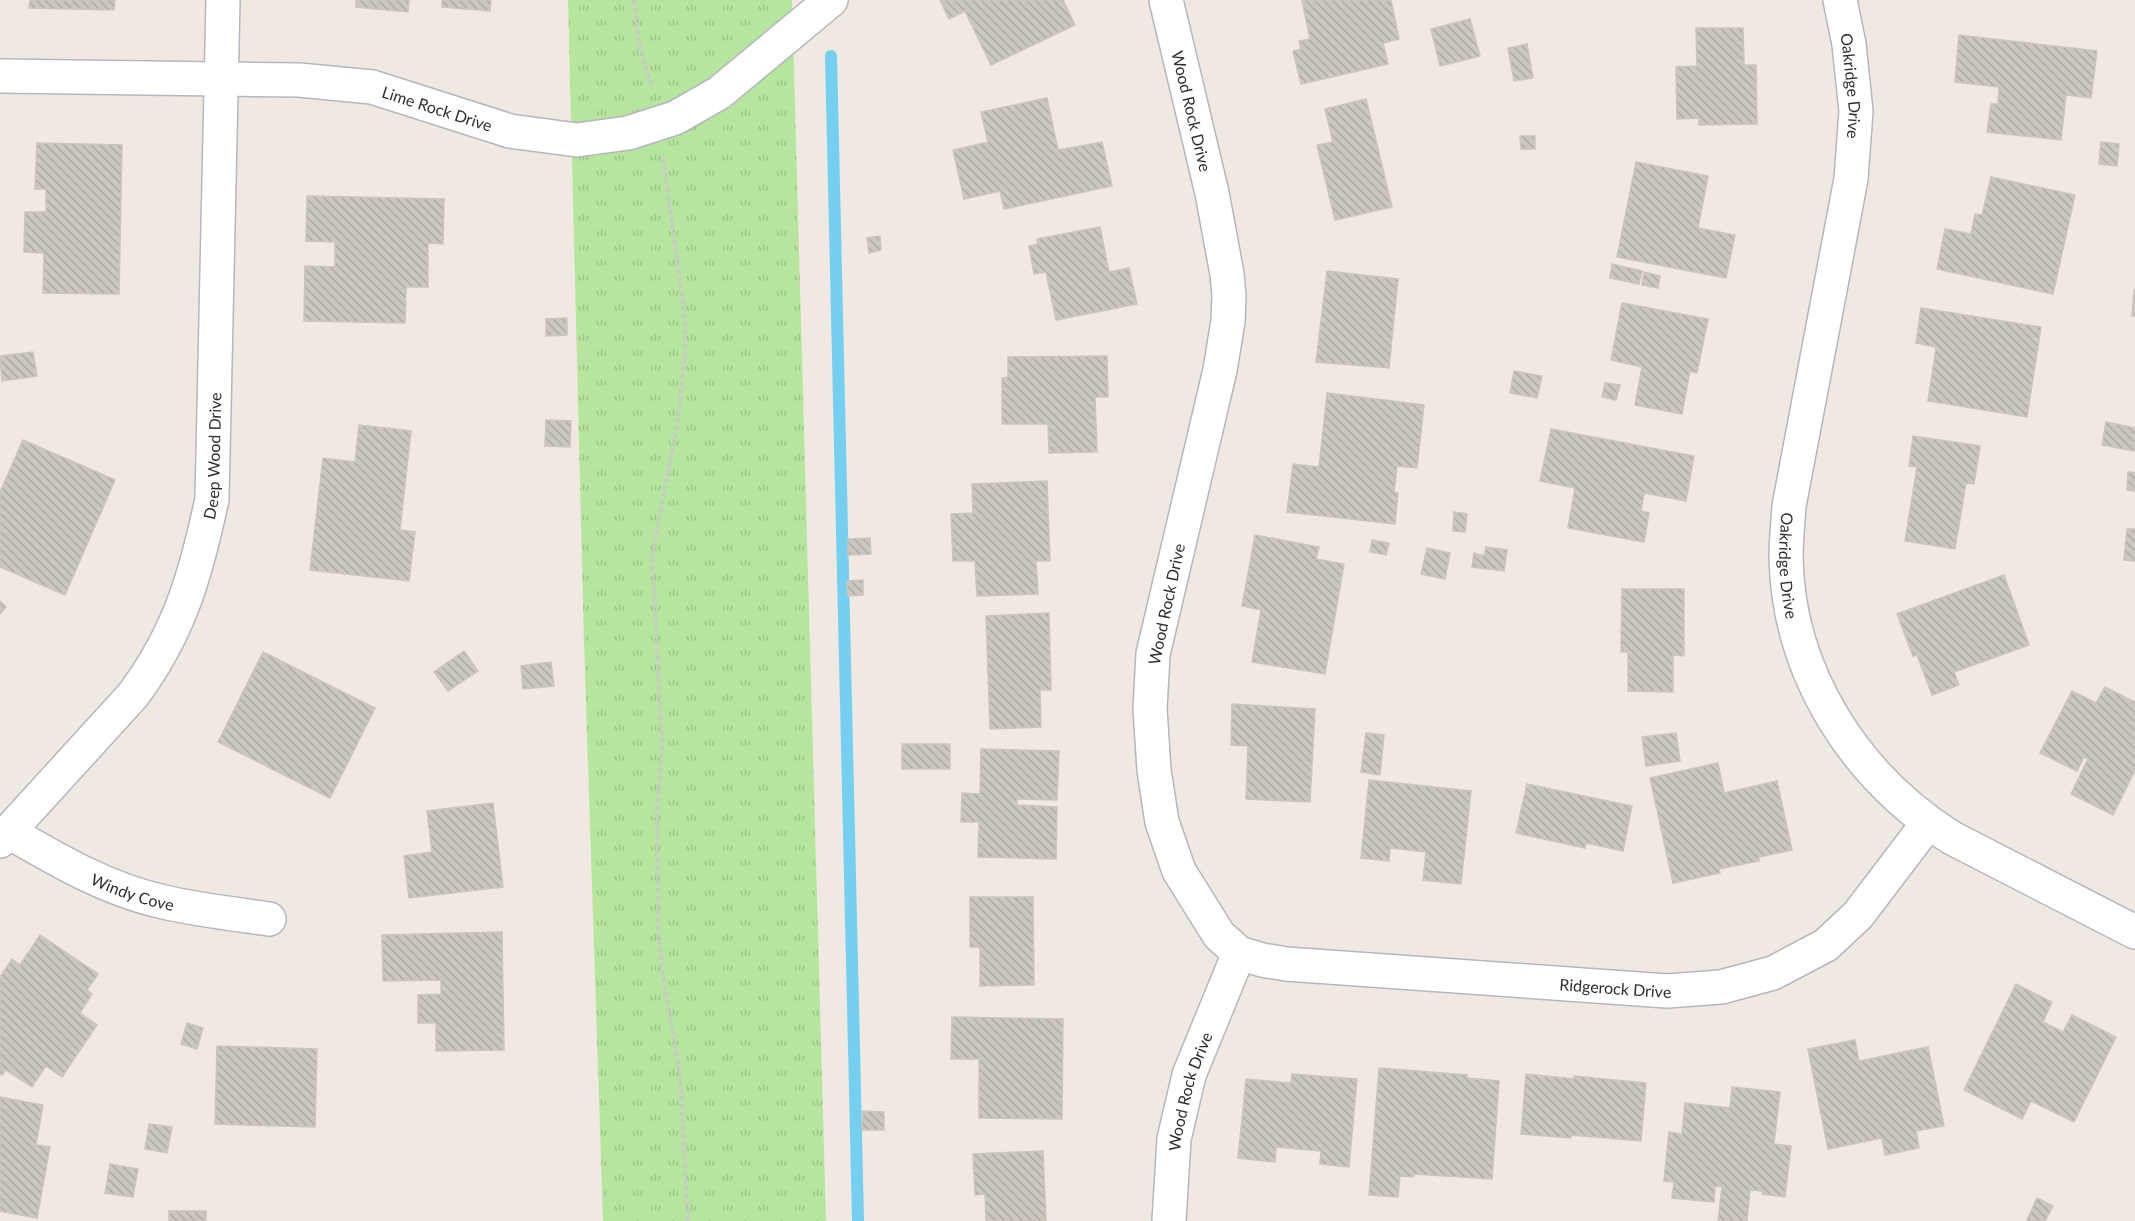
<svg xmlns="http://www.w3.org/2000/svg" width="2135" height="1221" viewBox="0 0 2135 1221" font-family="Lato,sans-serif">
<defs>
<pattern id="park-tufts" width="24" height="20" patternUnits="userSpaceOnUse" patternTransform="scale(1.5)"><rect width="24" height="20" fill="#b6e59e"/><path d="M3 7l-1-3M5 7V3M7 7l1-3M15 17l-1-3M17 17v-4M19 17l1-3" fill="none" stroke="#9dc588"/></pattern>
<pattern id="building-back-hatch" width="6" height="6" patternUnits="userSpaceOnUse" patternTransform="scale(1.5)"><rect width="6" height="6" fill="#cbc7bf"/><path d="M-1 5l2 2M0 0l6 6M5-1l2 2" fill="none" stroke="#afaba4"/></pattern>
</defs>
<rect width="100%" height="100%" fill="#efe9e1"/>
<!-- park -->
<path fill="url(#park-tufts)" d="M 568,0 L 792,0 L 826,1221 L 603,1221 L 584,642 Z"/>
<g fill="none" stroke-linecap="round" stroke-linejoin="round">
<!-- stream -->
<path stroke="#75cff0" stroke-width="12" d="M 831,56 L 858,1221"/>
</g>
<!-- building -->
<g fill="url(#building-back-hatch)" stroke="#cbc5ba" stroke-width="1.5">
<path d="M 30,0 L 115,0 L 114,10 L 29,8 Z"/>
<path d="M 356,0 L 409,0 L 408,12 L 356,7 Z"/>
<path d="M 442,0 L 491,0 L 490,11 L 442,7 Z"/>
<path d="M 940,0 L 1063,0 L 1075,25 L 991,65 L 965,11 L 949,19 Z"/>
<path d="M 1302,0 L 1391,0 L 1399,39 L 1383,43 L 1388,64 L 1301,84 L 1293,51 L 1301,49 L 1299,41 L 1310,39 Z"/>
<path d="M 1470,19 L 1480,56 L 1440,66 L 1431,29 Z"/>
<path d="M 1696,28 L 1743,28 L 1744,65 L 1756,65 L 1757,124 L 1699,125 L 1699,118 L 1677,119 L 1676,67 L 1697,66 Z"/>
<path d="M 1959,35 L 2097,51 L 2091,98 L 2066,95 L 2061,140 L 1987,132 L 1991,104 L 1998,104 L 1999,87 L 1955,82 Z"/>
<path d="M 1527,44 L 1533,78 L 1514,81 L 1508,48 Z"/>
<path d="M 1047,98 L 1058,150 L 1102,142 L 1112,186 L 1004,209 L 1000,191 L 964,199 L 953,150 L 988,142 L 981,112 Z"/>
<path d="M 1366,99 L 1392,207 L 1335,220 L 1317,145 L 1333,142 L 1325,109 Z"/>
<path d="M 1520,136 L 1535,136 L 1535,149 L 1521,149 Z"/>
<path d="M 2101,142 L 2119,144 L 2117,166 L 2099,164 Z"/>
<path d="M 37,143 L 122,145 L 119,294 L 43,293 L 44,253 L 24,252 L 25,212 L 46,212 L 46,189 L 35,189 Z"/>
<path d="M 1636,162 L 1708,176 L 1698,228 L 1735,235 L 1726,278 L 1617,257 Z"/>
<path d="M 1991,177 L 2075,195 L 2053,294 L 1937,269 L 1945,229 L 1971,234 L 1975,214 L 1982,215 Z"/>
<path d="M 307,196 L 444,199 L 443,244 L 428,243 L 428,287 L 406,287 L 405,323 L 304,321 L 305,266 L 335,267 L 335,242 L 306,241 Z"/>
<path d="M 1100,227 L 1109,272 L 1129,268 L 1137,304 L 1056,320 L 1046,272 L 1034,274 L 1029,246 L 1038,244 L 1037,239 Z"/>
<path d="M 880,236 L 881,250 L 869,253 L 867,238 Z"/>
<path d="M 1612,264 L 1642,271 L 1639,284 L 1610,278 Z"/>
<path d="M 1327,271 L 1398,279 L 1389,368 L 1316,362 Z"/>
<path d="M 1644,272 L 1660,276 L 1658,288 L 1642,285 Z"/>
<path d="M 2134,290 L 2135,290 L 2135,316 L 2132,316 Z"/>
<path d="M 1622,303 L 1708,319 L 1697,373 L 1690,371 L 1682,414 L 1635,405 L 1642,367 L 1611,360 Z"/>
<path d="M 1921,308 L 2041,327 L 2027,417 L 1928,401 L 1936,347 L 1916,343 Z"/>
<path d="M 567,318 L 567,335 L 546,336 L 546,319 Z"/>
<path d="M 33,352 L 37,376 L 2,381 L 0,356 Z"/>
<path d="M 1107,356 L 1108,397 L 1095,397 L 1097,452 L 1049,453 L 1048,424 L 1002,424 L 1002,378 L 1008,377 L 1008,357 Z"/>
<path d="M 1514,371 L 1542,376 L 1537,398 L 1510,393 Z"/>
<path d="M 1605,383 L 1620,385 L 1616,400 L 1602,397 Z"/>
<path d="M 1327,393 L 1424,405 L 1417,468 L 1397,466 L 1394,492 L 1398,493 L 1395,524 L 1287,512 L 1293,464 L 1319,467 Z"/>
<path d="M 546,420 L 571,421 L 570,447 L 545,446 Z"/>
<path d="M 2106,422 L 2135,428 L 2134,451 L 2102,445 Z"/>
<path d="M 359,425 L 411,431 L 400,530 L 415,532 L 409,581 L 310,570 L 323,458 L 355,462 Z"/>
<path d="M 1551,429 L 1694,456 L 1686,501 L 1644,493 L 1641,511 L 1649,513 L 1644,542 L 1568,528 L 1575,488 L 1540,481 Z"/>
<path d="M 1913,436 L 1980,446 L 1974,484 L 1966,483 L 1955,549 L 1905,541 L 1917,467 L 1909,466 Z"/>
<path d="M 23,440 L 115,480 L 65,595 L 0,567 L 0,492 Z"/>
<path d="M 2128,472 L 2135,473 L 2135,491 L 2127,490 Z"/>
<path d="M 1047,481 L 1050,561 L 1036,561 L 1038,594 L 977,596 L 975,561 L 953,561 L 951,514 L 973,513 L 972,484 Z"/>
<path d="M 1454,512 L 1467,514 L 1465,532 L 1453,531 Z"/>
<path d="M 2127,529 L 2135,529 L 2135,561 L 2124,560 Z"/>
<path d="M 1255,535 L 1319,547 L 1316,559 L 1344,564 L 1325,674 L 1252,662 L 1261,610 L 1242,606 Z"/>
<path d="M 870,538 L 871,554 L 848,555 L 848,539 Z"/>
<path d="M 1372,540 L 1389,543 L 1386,555 L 1370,552 Z"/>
<path d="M 1486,547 L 1507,550 L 1504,571 L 1472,567 L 1474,553 L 1484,556 Z"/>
<path d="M 1427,548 L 1450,553 L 1445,579 L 1421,574 Z"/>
<path d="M 2004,575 L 2029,645 L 1954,672 L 1959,685 L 1932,695 L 1917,655 L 1913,656 L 1897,614 Z"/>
<path d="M 863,580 L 863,595 L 848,596 L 847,581 Z"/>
<path d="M 1622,589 L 1684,589 L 1684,656 L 1673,655 L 1673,692 L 1628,691 L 1628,652 L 1621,652 Z"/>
<path d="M 0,601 L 6,607 L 0,614 Z"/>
<path d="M 1049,613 L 1051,690 L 1040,690 L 1041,727 L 990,729 L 986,616 Z"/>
<path d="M 464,651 L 478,671 L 448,691 L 434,672 Z"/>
<path d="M 263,652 L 375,708 L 330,798 L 218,742 Z"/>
<path d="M 551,662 L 554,686 L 523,689 L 521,666 Z"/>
<path d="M 2105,687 L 2135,702 L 2135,770 L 2113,815 L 2071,794 L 2088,759 L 2084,757 L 2077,771 L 2040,753 L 2072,691 L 2096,703 Z"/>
<path d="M 1232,704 L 1315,709 L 1310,802 L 1246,799 L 1248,746 L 1231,745 Z"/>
<path d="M 1366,733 L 1384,735 L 1380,775 L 1361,772 Z"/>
<path d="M 1676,733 L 1680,761 L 1646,766 L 1642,737 Z"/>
<rect x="902" y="744" width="48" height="25"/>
<path d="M 981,749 L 1059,751 L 1057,800 L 1017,799 L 1017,805 L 1057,807 L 1056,859 L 978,857 L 979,822 L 961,822 L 962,793 L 980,794 Z"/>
<path d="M 1718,763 L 1724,793 L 1777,781 L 1792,850 L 1759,857 L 1759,861 L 1719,869 L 1720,873 L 1673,883 L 1650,778 Z"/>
<path d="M 1369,780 L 1471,791 L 1461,884 L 1423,880 L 1426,852 L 1390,848 L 1389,861 L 1361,858 Z"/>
<path d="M 1527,784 L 1632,806 L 1623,851 L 1586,843 L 1585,848 L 1516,833 Z"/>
<path d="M 493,803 L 503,887 L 409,898 L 404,856 L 432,852 L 427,811 Z"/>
<path d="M 970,897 L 1033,897 L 1034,985 L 980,986 L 980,947 L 970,947 Z"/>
<path d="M 502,932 L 504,1050 L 436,1051 L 436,1023 L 418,1023 L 418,995 L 441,994 L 441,980 L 383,981 L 382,935 Z"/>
<path d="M 40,935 L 98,974 L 87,990 L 92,994 L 80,1013 L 97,1025 L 62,1077 L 46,1066 L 32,1087 L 6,1070 L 2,1075 L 0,1074 L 0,977 L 12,959 L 20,965 Z"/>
<path d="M 2016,984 L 2052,1002 L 2043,1022 L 2063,1032 L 2072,1015 L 2116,1037 L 2074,1122 L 2031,1101 L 2022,1119 L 1964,1090 Z"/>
<path d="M 952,1017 L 1063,1019 L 1062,1119 L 979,1118 L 979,1059 L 951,1059 Z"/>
<path d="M 187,1023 L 203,1028 L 197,1049 L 181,1044 Z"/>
<path d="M 1855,1040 L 1859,1061 L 1928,1047 L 1944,1126 L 1916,1131 L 1919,1148 L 1885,1155 L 1882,1138 L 1828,1149 L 1808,1049 Z"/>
<path d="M 217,1046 L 317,1049 L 315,1127 L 215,1124 Z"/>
<path d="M 1379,1068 L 1467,1075 L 1467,1078 L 1499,1081 L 1492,1179 L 1414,1174 L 1413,1177 L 1400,1176 L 1398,1197 L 1369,1195 Z"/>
<path d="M 1292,1074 L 1357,1079 L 1349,1167 L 1320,1164 L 1321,1151 L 1276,1147 L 1275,1162 L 1238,1158 L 1246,1079 L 1291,1083 Z"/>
<path d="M 1526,1074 L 1574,1079 L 1574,1076 L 1646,1083 L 1641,1141 L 1571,1135 L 1571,1138 L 1521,1134 Z"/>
<path d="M 1732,1087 L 1780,1092 L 1774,1144 L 1791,1146 L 1785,1197 L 1762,1194 L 1763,1191 L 1750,1190 L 1747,1221 L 1718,1221 L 1722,1187 L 1715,1186 L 1714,1202 L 1672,1198 L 1674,1182 L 1664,1181 L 1669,1132 L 1682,1134 L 1685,1103 L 1730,1108 Z"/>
<path d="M 0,1097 L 43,1105 L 36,1145 L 50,1147 L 37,1218 L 0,1211 Z"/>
<path d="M 863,1111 L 884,1112 L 884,1130 L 862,1130 Z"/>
<path d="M 149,1124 L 172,1127 L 167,1153 L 145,1149 Z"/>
<path d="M 1043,1151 L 1046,1221 L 986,1221 L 985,1194 L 975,1195 L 973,1154 Z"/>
<path d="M 110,1164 L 138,1169 L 133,1197 L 105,1193 Z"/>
<path d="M 2037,1198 L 2053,1206 L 2045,1221 L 2029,1221 L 2027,1220 Z"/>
<rect x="169" y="1211" width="37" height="10"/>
</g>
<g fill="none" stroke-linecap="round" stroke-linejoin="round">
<!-- minor casing -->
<g stroke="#b4b7c1" stroke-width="36">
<g id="minor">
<path id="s1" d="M 1166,0 L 1212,193 L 1227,274 L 1229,296 L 1228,321 L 1220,370 L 1153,654 L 1150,709 L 1154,770 L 1162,822 L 1179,871 L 1219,935 L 1239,953 L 1262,960 L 1286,964 L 1667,991 L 1721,987 L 1773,973 L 1826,945 L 1858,915 L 1928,823"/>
<path id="s2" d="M 1840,0 L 1849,44 L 1856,111 L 1851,179 L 1789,506 C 1788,523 1786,540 1786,557 C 1788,673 1855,777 1952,838 L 2135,932"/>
<path id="s3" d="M 0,76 L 299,80 L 372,87 L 510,131 L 577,140 L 628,133 L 675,118 L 719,93 L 831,0"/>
<path id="s4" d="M 9,832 C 57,860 108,890 164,902 C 198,910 234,914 269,919"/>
<path id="s5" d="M 0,841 L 133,695 C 180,632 196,574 212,499 L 223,0"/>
<path id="s6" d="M 1169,1221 L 1174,1139 L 1189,1075 L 1239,953"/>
</g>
</g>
<!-- path -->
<g stroke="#c9c9c9" stroke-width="4" stroke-dasharray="4.5 3" stroke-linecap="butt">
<path d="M 634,0 L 639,44 L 652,87"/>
<path d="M 663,158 L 685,318 L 685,354 L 678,421 L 652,556 L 662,745 L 657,814 L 658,925 L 662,970 L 680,1075 L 688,1221"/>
</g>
<!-- minor -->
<use href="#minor" stroke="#fff" stroke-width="33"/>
</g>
<g text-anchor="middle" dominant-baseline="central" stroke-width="4.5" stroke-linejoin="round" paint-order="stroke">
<!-- street labels -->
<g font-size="16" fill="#2e2e2e" stroke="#fff">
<text stroke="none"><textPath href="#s2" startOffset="87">Oakridge Drive</textPath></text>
<text stroke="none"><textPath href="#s3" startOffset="441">Lime Rock Drive</textPath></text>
<text stroke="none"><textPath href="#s1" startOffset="114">Wood Rock Drive</textPath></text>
<text stroke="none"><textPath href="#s5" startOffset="454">Deep Wood Drive</textPath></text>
<text stroke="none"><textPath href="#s2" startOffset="573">Oakridge Drive</textPath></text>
<text transform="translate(1166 604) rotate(-78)">Wood Rock Drive</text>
<text stroke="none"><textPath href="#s4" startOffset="138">Windy Cove</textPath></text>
<text stroke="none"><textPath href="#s1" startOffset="1371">Ridgerock Drive</textPath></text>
<text stroke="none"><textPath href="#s6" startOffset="132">Wood Rock Drive</textPath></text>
</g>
</g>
</svg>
